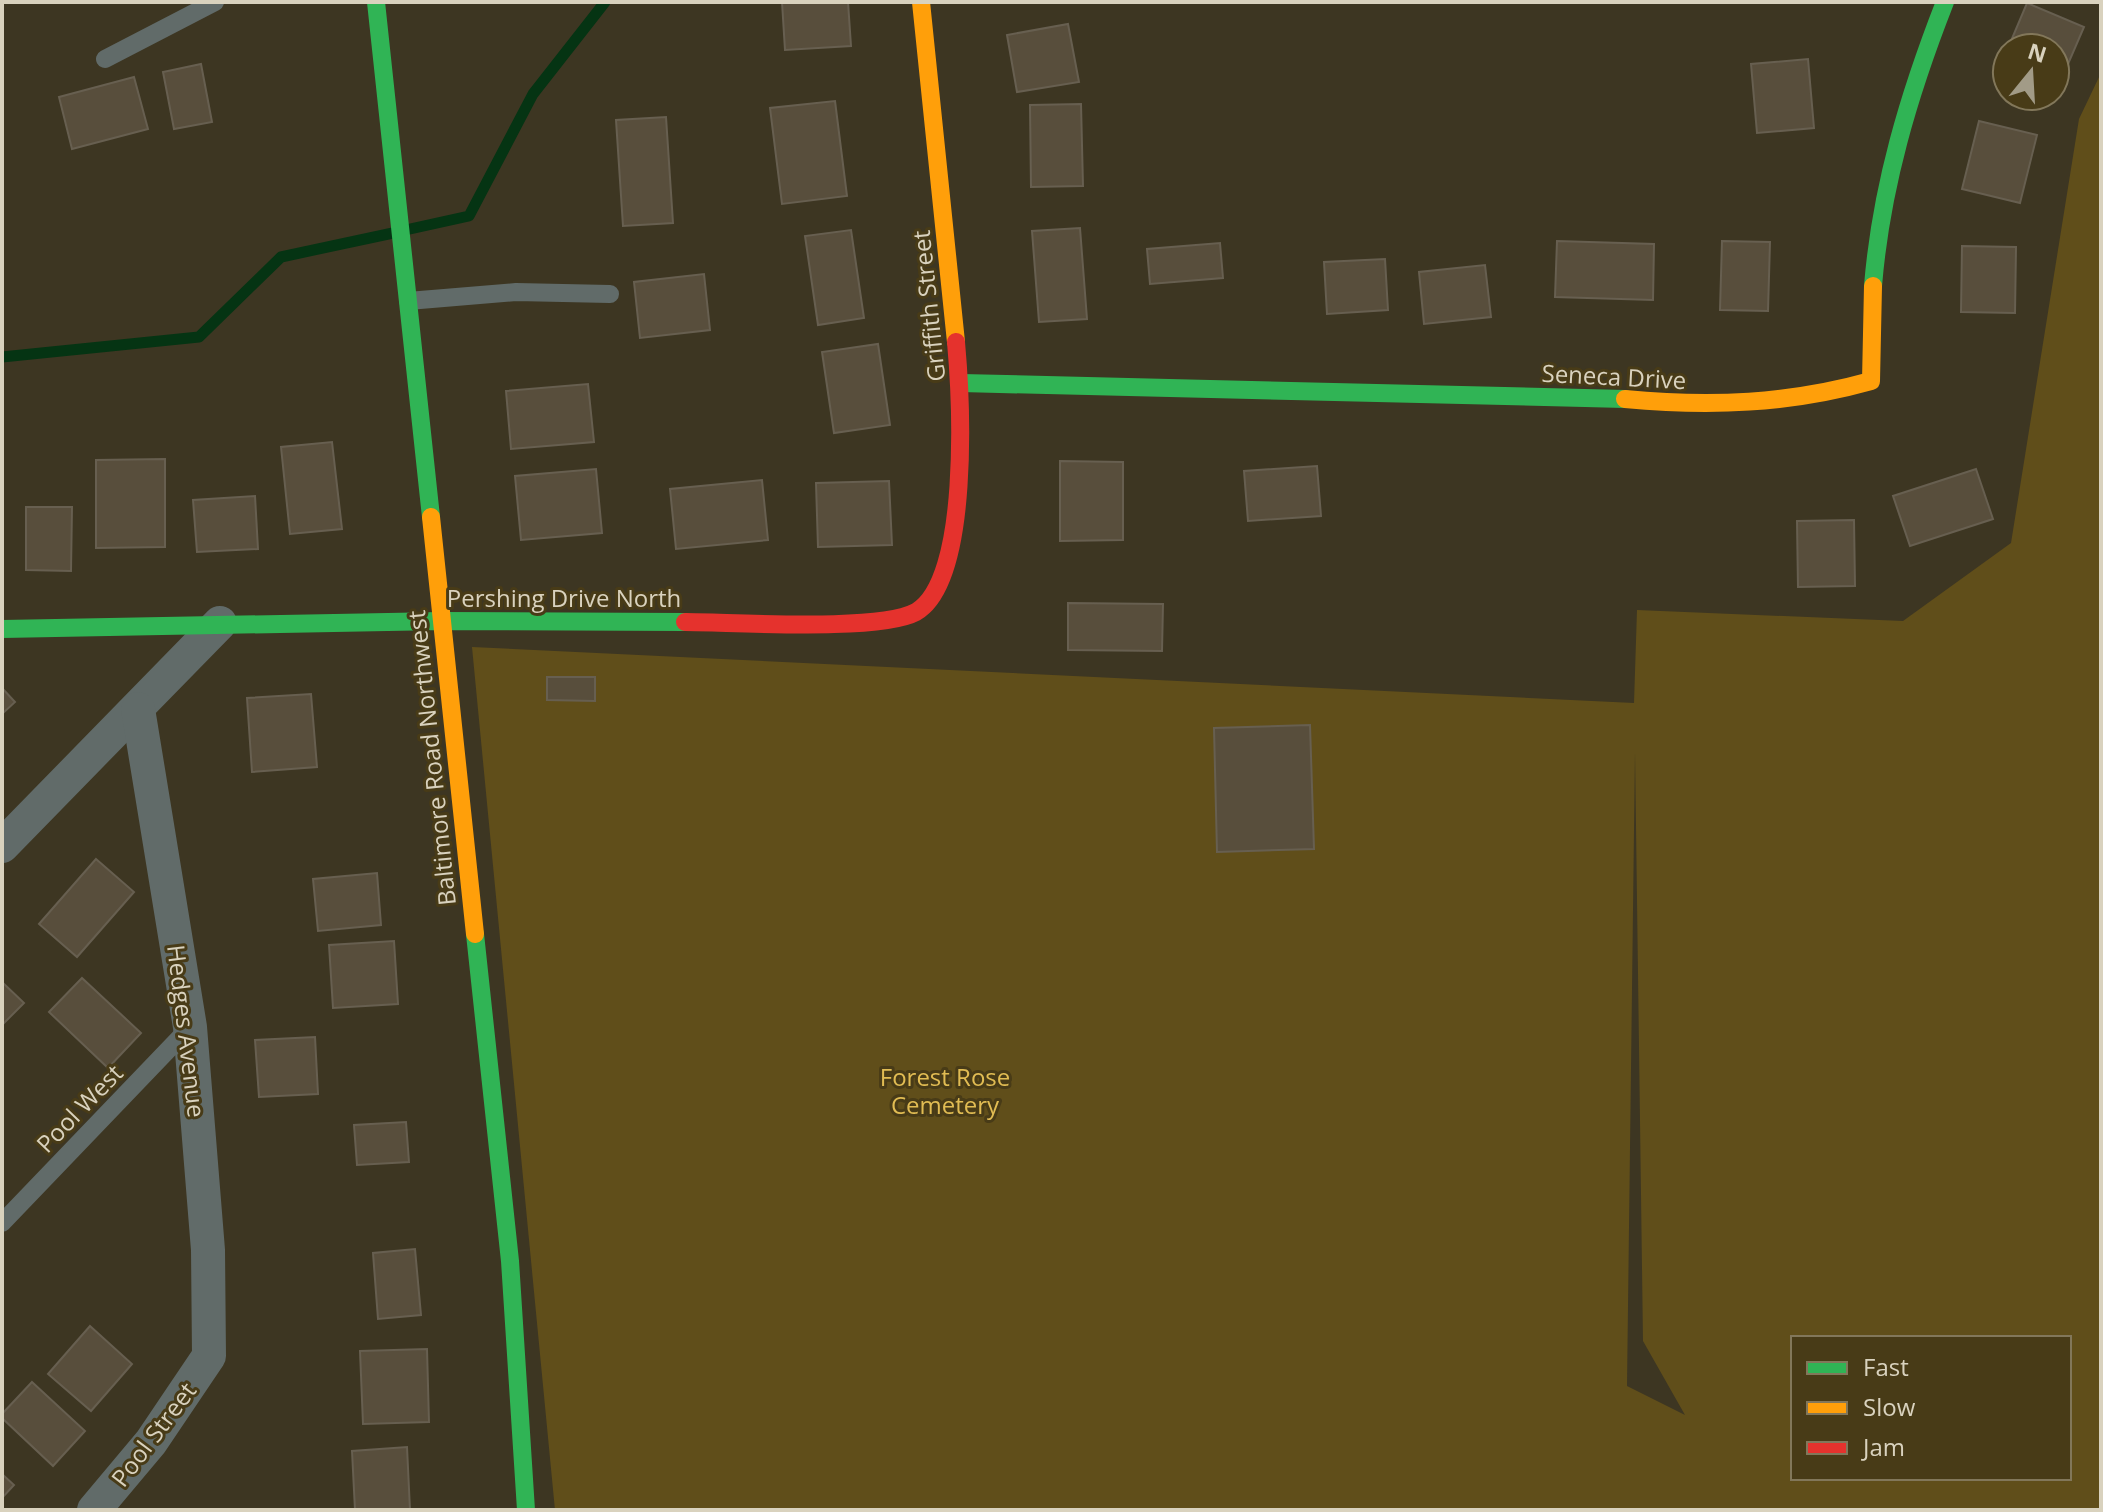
<svg xmlns="http://www.w3.org/2000/svg" width="2103" height="1512" viewBox="0 0 2103 1512" font-family="'Open Sans',sans-serif">
<rect width="100%" height="100%" fill="#3d3622"/>
<!-- green -->
<path fill="#604e1a" fill-rule="evenodd" d="M 2101,73 L 2101,1510 L 555,1510 L 472,647 L 1634,703 L 1637,610 L 1903,621 L 2011,543 L 2079,119 ZM 1635,752 L 1643,1341 L 1685,1415 L 1627,1386 ZM 1793,1338 L 2069,1338 L 2069,1478 L 1793,1478 Z"/>
<g fill="none" stroke-linecap="round" stroke-linejoin="round">
<!-- stream -->
<g stroke="#053413" stroke-width="11">
<path d="M 410,229 L 469,216 L 533,94 L 605,2"/>
<path d="M 2,357 L 199,337 L 281,257 L 393,233"/>
</g>
</g>
<!-- building -->
<g fill="#584e3c" stroke="#675f50" stroke-width="2">
<path d="M 782,2 L 848,2 L 851,46 L 785,50 Z"/>
<path d="M 2027,3 L 2084,27 L 2059,85 L 2055,83 L 2055,48 L 2008,48 Z"/>
<path d="M 1068,24 L 1079,82 L 1017,92 L 1007,35 Z"/>
<path d="M 1808,59 L 1814,128 L 1757,133 L 1751,64 Z"/>
<path d="M 201,64 L 212,122 L 174,129 L 163,72 Z"/>
<path d="M 134,77 L 148,129 L 72,149 L 59,97 Z"/>
<path d="M 835,101 L 847,196 L 782,204 L 770,108 Z"/>
<path d="M 1081,104 L 1083,186 L 1031,187 L 1030,105 Z"/>
<path d="M 666,117 L 673,223 L 623,226 L 616,120 Z"/>
<path d="M 1979,121 L 2037,135 L 2020,203 L 1962,189 Z"/>
<path d="M 1080,228 L 1087,319 L 1039,322 L 1032,231 Z"/>
<path d="M 851,230 L 864,318 L 818,325 L 805,236 Z"/>
<path d="M 1557,241 L 1654,244 L 1653,300 L 1555,297 Z"/>
<path d="M 1722,241 L 1770,242 L 1768,311 L 1720,310 Z"/>
<path d="M 1220,243 L 1223,278 L 1150,284 L 1147,249 Z"/>
<path d="M 1962,246 L 2016,247 L 2015,313 L 1961,312 Z"/>
<path d="M 1385,259 L 1388,310 L 1327,314 L 1324,262 Z"/>
<path d="M 1485,265 L 1491,317 L 1424,324 L 1419,272 Z"/>
<path d="M 704,274 L 710,330 L 640,338 L 634,282 Z"/>
<path d="M 878,344 L 890,425 L 834,433 L 822,352 Z"/>
<path d="M 588,384 L 594,442 L 511,449 L 506,391 Z"/>
<path d="M 332,442 L 342,529 L 290,534 L 281,447 Z"/>
<path d="M 165,459 L 165,547 L 96,548 L 96,460 Z"/>
<path d="M 1060,461 L 1123,462 L 1123,540 L 1060,541 Z"/>
<path d="M 1317,466 L 1321,516 L 1248,521 L 1244,471 Z"/>
<path d="M 596,469 L 602,533 L 521,540 L 515,476 Z"/>
<path d="M 1976,469 L 1993,519 L 1910,546 L 1893,496 Z"/>
<path d="M 762,480 L 768,540 L 676,549 L 670,489 Z"/>
<path d="M 889,481 L 892,545 L 818,547 L 816,483 Z"/>
<path d="M 255,496 L 258,549 L 197,552 L 193,500 Z"/>
<path d="M 26,507 L 72,507 L 71,571 L 26,570 Z"/>
<path d="M 1854,520 L 1855,586 L 1798,587 L 1797,521 Z"/>
<path d="M 1068,603 L 1163,604 L 1162,651 L 1068,650 Z"/>
<path d="M 547,677 L 595,677 L 595,701 L 547,700 Z"/>
<path d="M 2,688 L 15,702 L 2,714 Z"/>
<path d="M 311,694 L 317,767 L 252,772 L 247,698 Z"/>
<path d="M 1310,725 L 1314,849 L 1217,852 L 1214,728 Z"/>
<path d="M 96,859 L 134,892 L 77,957 L 39,924 Z"/>
<path d="M 377,873 L 381,925 L 318,931 L 313,879 Z"/>
<path d="M 394,941 L 398,1004 L 333,1008 L 329,945 Z"/>
<path d="M 82,978 L 141,1033 L 108,1068 L 49,1012 Z"/>
<path d="M 2,982 L 24,1003 L 2,1025 Z"/>
<path d="M 315,1037 L 318,1094 L 259,1097 L 255,1040 Z"/>
<path d="M 406,1122 L 409,1162 L 357,1165 L 354,1125 Z"/>
<path d="M 415,1249 L 421,1315 L 378,1319 L 373,1253 Z"/>
<path d="M 90,1326 L 132,1364 L 91,1411 L 48,1374 Z"/>
<path d="M 427,1349 L 429,1422 L 363,1424 L 360,1351 Z"/>
<path d="M 32,1382 L 85,1431 L 53,1466 L 2,1418 L 2,1414 Z"/>
<path d="M 407,1447 L 410,1510 L 355,1510 L 352,1451 Z"/>
<path d="M 2,1474 L 14,1485 L 2,1498 Z"/>
</g>
<g fill="none" stroke-linecap="round" stroke-linejoin="round">
<!-- lane -->
<g stroke="#616b69" stroke-width="18">
<path d="M 105,59 L 215,2"/>
<path d="M 408,301 L 516,292 L 610,294"/>
<path d="M 2,1223 L 190,1027"/>
</g>
<!-- street -->
<g stroke="#616b69" stroke-width="34">
<path d="M 2,846 L 220,623"/>
<path d="M 94,1510 L 151,1442 L 209,1356 L 208,1250 L 190,1027 L 138,709"/>
</g>
<!-- fast -->
<g stroke="#30b455" stroke-width="18">
<path d="M 376,2 L 431,517"/>
<path d="M 1873,286 C 1881,187 1909,94 1945,2"/>
<path d="M 961,383 L 1625,399"/>
<path d="M 2,629 L 441,621 L 685,622"/>
<path d="M 475,934 L 510,1261 L 526,1510"/>
</g>
<!-- slow -->
<g stroke="#ff9f0a" stroke-width="18">
<path d="M 921,2 L 956,342"/>
<path d="M 1625,399 C 1710,407 1789,404 1871,381 L 1873,286"/>
<path d="M 431,517 L 475,934"/>
</g>
<!-- jam -->
<path stroke="#e5322d" stroke-width="18" d="M 685,622 C 734,622 879,632 916,612 C 971,580 961,398 956,342"/>
</g>
<g text-anchor="middle" dominant-baseline="central" stroke-width="6" stroke-linejoin="round" paint-order="stroke">
<!-- street labels -->
<g font-size="24" fill="#d9d2be" stroke="#483b17">
<text transform="translate(928 306) rotate(-96)">Griffith Street</text>
<text transform="translate(1614 376) rotate(3)">Seneca Drive</text>
<text x="564" y="597">Pershing Drive North</text>
<text transform="translate(431 758) rotate(-96)">Baltimore Road Northwest</text>
<text transform="translate(187 1031) rotate(83)">Hedges Avenue</text>
<text transform="translate(79 1108) rotate(-46)">Pool West</text>
<text transform="translate(153 1434) rotate(-53)">Pool Street</text>
</g>
<!-- park labels -->
<g font-size="24" fill="#e1bc53" stroke="#483b17">
<text x="945" y="1076">Forest Rose<tspan x="945" dy="28">Cemetery</tspan></text>
</g>
</g>
<!-- border -->
<rect width="2103" height="1512" fill="none" stroke="#d9d2be" stroke-width="8"/>
<!-- legend -->
<rect x="1791" y="1336" width="280" height="144" fill="#483b17" stroke="#82775a" stroke-width="2"/>
<rect x="1807" y="1362" width="40" height="12" fill="#30b455" stroke="#82775a" stroke-width="2"/>
<text x="1863" y="1376" font-size="24" fill="#d9d2be">Fast</text>
<rect x="1807" y="1402" width="40" height="12" fill="#ff9f0a" stroke="#82775a" stroke-width="2"/>
<text x="1863" y="1416" font-size="24" fill="#d9d2be">Slow</text>
<rect x="1807" y="1442" width="40" height="12" fill="#e5322d" stroke="#82775a" stroke-width="2"/>
<text x="1863" y="1456" font-size="24" fill="#d9d2be">Jam</text>
<!-- north arrow -->
<g transform="translate(2031 72) rotate(18)"><circle r="38" fill="#483b17" stroke="#82775a" stroke-width="2"/>
<path d="M0-6L14 30L0 20L-14 30Z" fill="#a29b87"/>
<text y="-12" font-size="22" font-weight="bold" text-anchor="middle" fill="#d9d2be">N</text>
</g>
</svg>
